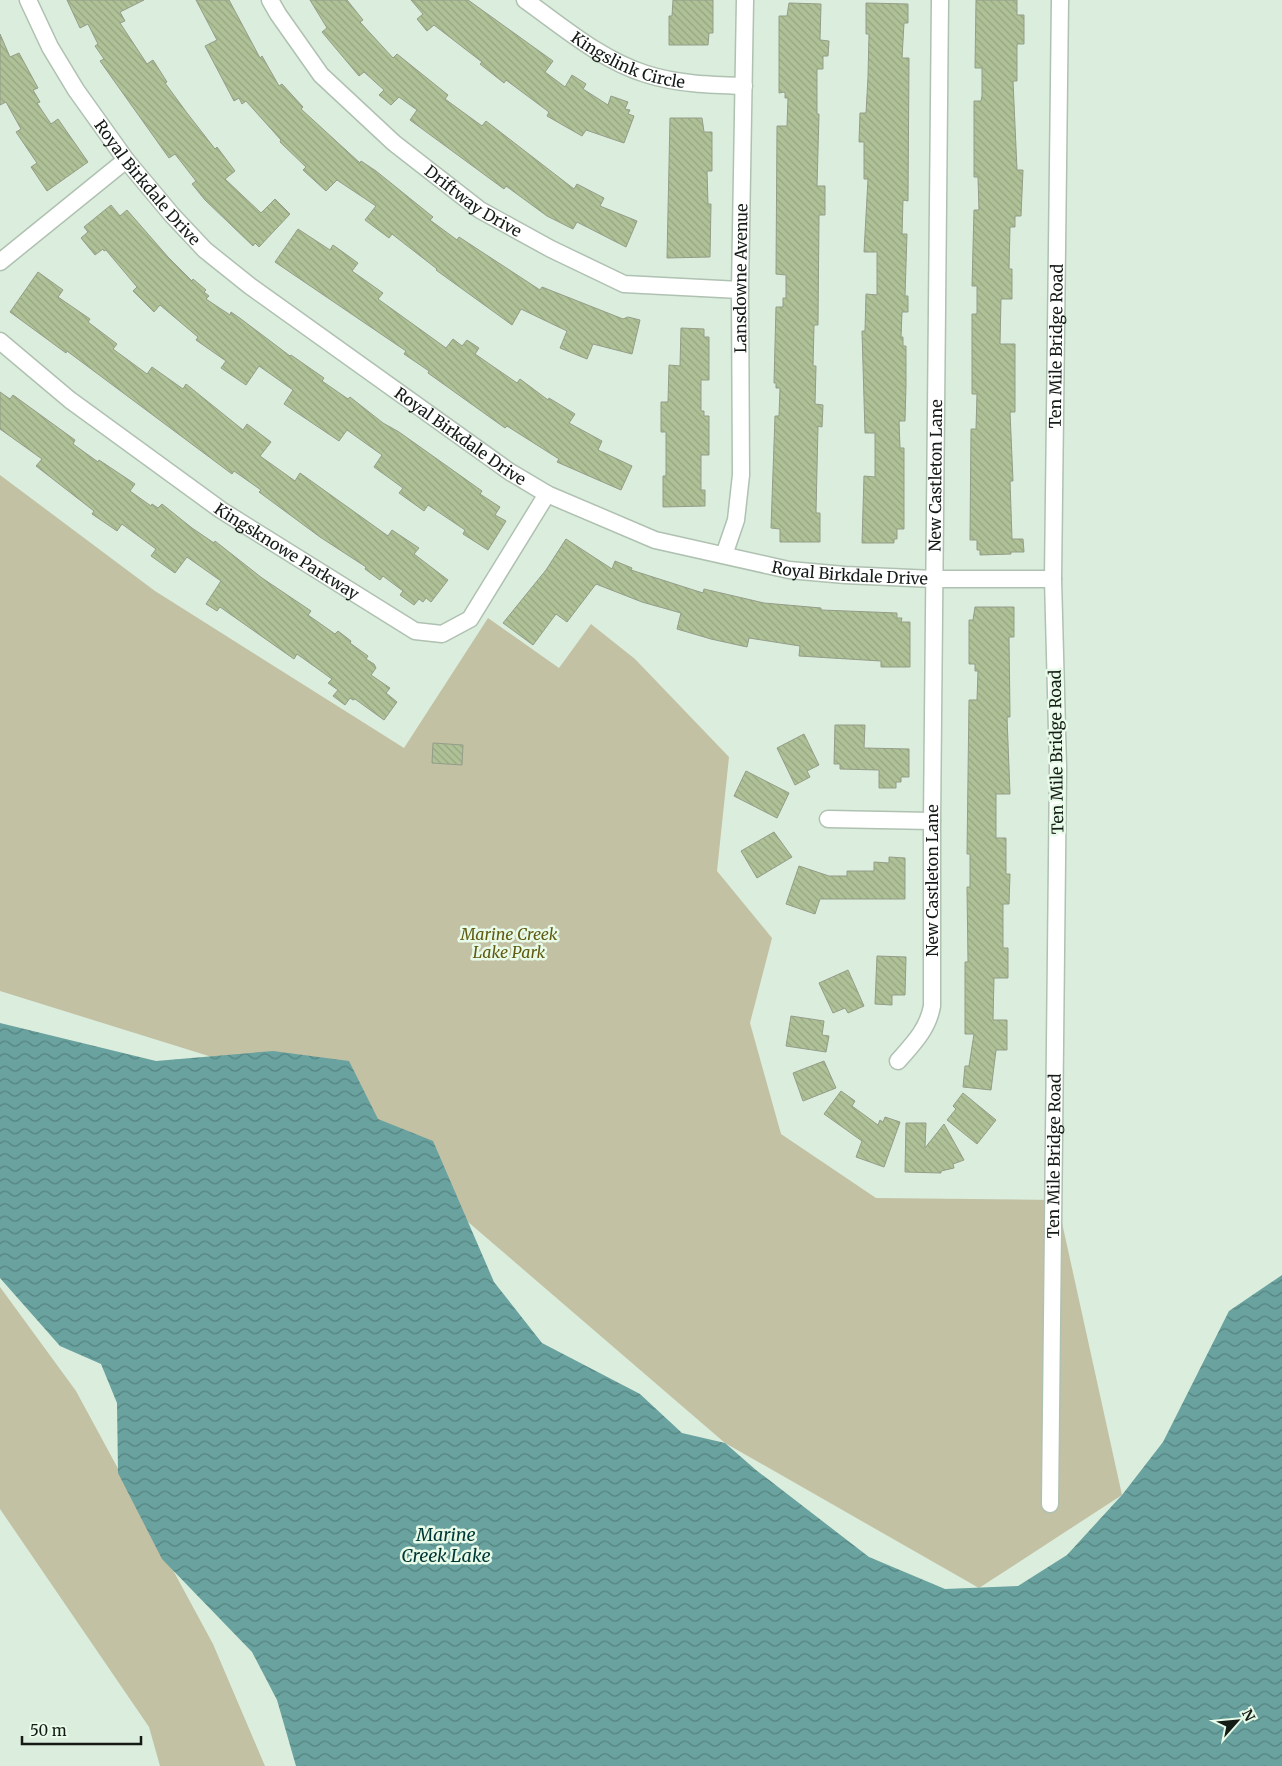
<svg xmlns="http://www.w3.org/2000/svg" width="1282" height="1766" viewBox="0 0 1282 1766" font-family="Merriweather,serif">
<defs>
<pattern id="water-waves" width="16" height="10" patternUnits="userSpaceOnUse" patternTransform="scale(1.25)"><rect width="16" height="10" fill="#69a29f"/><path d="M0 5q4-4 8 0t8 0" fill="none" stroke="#558380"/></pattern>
<pattern id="building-back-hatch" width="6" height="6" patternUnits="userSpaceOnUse" patternTransform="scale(1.25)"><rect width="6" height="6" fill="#afc197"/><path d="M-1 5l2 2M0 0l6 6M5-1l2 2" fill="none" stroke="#96a581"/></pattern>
</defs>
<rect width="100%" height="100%" fill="#dbeddc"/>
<!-- park -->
<g fill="#c2c1a4">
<path d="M 0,475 L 155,591 L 404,748 L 488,618 L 559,668 L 591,624 L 635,659 L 729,757 L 717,871 L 772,938 L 750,1023 L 781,1134 L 876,1198 L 1057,1200 L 1122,1495 L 979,1588 L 725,1443 L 467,1221 L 356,1102 L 0,991 Z"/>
<path d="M 0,1287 L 76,1391 L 213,1644 L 265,1766 L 160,1766 L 149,1727 L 0,1509 Z"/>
</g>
<!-- water -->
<path fill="url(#water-waves)" d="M 0,1023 L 156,1061 L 273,1051 L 349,1061 L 378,1119 L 433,1141 L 494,1282 L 542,1343 L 640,1394 L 682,1433 L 725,1443 L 756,1470 L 869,1557 L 945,1589 L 1018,1586 L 1067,1555 L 1122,1495 L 1163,1442 L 1229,1311 L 1282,1275 L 1282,1766 L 296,1766 L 277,1700 L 252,1652 L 162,1559 L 118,1473 L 117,1403 L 101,1364 L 60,1346 L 0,1278 Z"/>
<!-- building -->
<g fill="url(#building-back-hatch)" stroke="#949d89">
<path d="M 67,0 L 144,0 L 120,12 L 125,21 L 120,23 L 147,64 L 153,60 L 167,82 L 165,83 L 187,113 L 215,149 L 217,147 L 235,171 L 225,179 L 261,213 L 275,199 L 290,214 L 259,247 L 255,243 L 253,246 L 205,200 L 192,184 L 196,181 L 175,154 L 169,158 L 100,61 L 104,59 L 95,46 L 98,44 L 88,24 L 80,28 Z"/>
<path d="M 196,0 L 229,0 L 260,58 L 262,56 L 279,86 L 282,84 L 303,107 L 301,109 L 360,163 L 361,161 L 376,171 L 433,217 L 430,220 L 457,240 L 459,237 L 540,290 L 542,287 L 623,319 L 628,317 L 640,320 L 632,354 L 593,344 L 587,359 L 560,348 L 567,331 L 521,309 L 512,325 L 436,270 L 437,269 L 392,234 L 389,238 L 365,220 L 376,206 L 337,180 L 326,191 L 303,170 L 306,167 L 280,142 L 281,140 L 246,101 L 242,104 L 239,98 L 234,101 L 205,46 L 217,40 Z"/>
<path d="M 310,0 L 347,0 L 363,20 L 360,22 L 393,58 L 397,54 L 448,95 L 445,99 L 482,126 L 486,121 L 574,189 L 577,184 L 604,198 L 600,206 L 637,221 L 626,247 L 577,222 L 573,229 L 547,216 L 506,186 L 504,189 L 410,120 L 417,110 L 399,97 L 391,105 L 379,95 L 384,90 L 364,72 L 359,76 L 322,32 L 327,28 Z"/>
<path d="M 411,0 L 468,0 L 553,61 L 545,72 L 565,87 L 572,75 L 586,84 L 583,89 L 608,105 L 611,96 L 628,102 L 625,109 L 630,110 L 628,114 L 634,116 L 624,143 L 586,130 L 582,136 L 547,116 L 549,112 L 506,80 L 504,83 L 480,64 L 482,62 L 434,25 L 427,31 L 417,19 L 423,14 Z"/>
<path d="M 673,0 L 713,0 L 713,33 L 709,33 L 708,45 L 669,45 L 669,16 L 672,16 Z"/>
<path d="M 976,0 L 1017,0 L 1017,15 L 1024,15 L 1024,44 L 1017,44 L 1017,81 L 1013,81 L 1017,170 L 1023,170 L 1021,216 L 1015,216 L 1015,227 L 1010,227 L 1009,269 L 1012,269 L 1012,299 L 1001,299 L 1000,344 L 1015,344 L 1015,412 L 1010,412 L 1013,481 L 1010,481 L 1012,539 L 1023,539 L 1024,552 L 1011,552 L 1011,554 L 980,555 L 980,550 L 977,550 L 977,540 L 970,540 L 971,429 L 976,429 L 977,394 L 972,394 L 972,314 L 977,314 L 977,286 L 972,286 L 974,210 L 979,210 L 978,177 L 974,177 L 974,101 L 981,101 L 982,96 L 982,68 L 975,68 Z"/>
<path d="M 789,3 L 821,4 L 820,40 L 829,41 L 828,56 L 823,56 L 823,69 L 817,69 L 817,114 L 819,114 L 817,186 L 825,186 L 825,215 L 819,215 L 818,325 L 814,325 L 813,366 L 816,366 L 815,404 L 823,405 L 822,427 L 818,426 L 816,513 L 820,513 L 820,542 L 780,542 L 780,529 L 771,528 L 775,416 L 779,416 L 780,388 L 776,388 L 776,383 L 774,383 L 776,307 L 783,307 L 783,298 L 786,298 L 786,275 L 776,274 L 777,126 L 787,126 L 788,98 L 785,98 L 785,92 L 779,93 L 779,16 L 787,16 Z"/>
<path d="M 866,3 L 908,4 L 908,23 L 904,23 L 902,58 L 909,58 L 908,201 L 903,200 L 902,234 L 907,234 L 905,296 L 908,296 L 908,312 L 902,312 L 901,337 L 903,337 L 903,346 L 906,346 L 906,385 L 905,421 L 899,421 L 900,448 L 904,448 L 904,529 L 897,529 L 897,539 L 894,539 L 894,543 L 862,543 L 864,476 L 875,477 L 875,433 L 865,433 L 862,331 L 865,331 L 866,294 L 877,295 L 877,252 L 864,252 L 868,179 L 864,179 L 864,142 L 859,142 L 860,113 L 866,113 L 868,77 L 869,34 L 866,34 Z"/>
<path d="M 0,34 L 10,57 L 19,53 L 38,88 L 33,90 L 40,102 L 37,103 L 51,124 L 58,119 L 88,162 L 47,191 L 31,167 L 37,163 L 16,132 L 21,129 L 6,102 L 0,105 Z"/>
<path d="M 670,118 L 702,118 L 704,132 L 712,132 L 712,171 L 707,171 L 708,204 L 711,204 L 710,257 L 667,258 Z"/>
<path d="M 111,205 L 120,216 L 127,210 L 168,257 L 192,281 L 193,279 L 206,290 L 204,292 L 209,296 L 206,299 L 230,315 L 231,312 L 241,319 L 290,356 L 291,355 L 324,378 L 322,381 L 348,399 L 350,397 L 383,423 L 399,432 L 482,491 L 480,494 L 500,507 L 495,515 L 506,521 L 488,550 L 463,534 L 465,530 L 428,505 L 424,511 L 399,493 L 403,488 L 374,467 L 382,455 L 347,430 L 339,441 L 284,404 L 293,390 L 259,366 L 246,385 L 221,368 L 226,361 L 196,340 L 198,337 L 160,305 L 154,312 L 133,291 L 137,287 L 106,250 L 104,251 L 103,249 L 95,255 L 81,238 L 88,232 L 84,227 Z"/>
<path d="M 298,229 L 330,250 L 333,245 L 358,263 L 352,271 L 383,293 L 378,299 L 446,348 L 453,339 L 462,346 L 467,340 L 479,348 L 475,354 L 517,383 L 520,379 L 548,400 L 549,398 L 575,414 L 569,423 L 602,441 L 598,450 L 632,466 L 621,490 L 557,462 L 559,459 L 507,426 L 505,428 L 428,373 L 429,371 L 404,354 L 406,351 L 275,262 Z"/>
<path d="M 38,272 L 63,290 L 58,297 L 90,319 L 88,322 L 117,344 L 113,349 L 147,374 L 152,367 L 183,389 L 186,384 L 243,430 L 247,424 L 271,442 L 260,456 L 295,481 L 300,473 L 388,536 L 392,530 L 419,548 L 414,554 L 448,580 L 431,602 L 426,598 L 423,602 L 419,599 L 414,605 L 400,595 L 403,591 L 383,576 L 380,580 L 365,569 L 366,567 L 320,537 L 259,492 L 261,490 L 234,471 L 232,474 L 67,351 L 66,353 L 10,312 Z"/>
<path d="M 681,328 L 704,329 L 704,337 L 709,337 L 709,380 L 701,380 L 701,411 L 704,411 L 704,416 L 709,416 L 709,455 L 701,455 L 701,490 L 705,490 L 705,506 L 663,507 L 663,476 L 666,476 L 666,432 L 661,432 L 661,402 L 668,402 L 669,365 L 680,366 Z"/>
<path d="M 0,392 L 10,399 L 13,395 L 75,440 L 73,444 L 98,462 L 99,460 L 135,484 L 130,491 L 151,506 L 152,504 L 158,508 L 162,504 L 192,528 L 214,543 L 215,541 L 262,578 L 311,611 L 308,615 L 335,634 L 338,631 L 351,641 L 350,643 L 368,656 L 366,659 L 374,664 L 376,668 L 371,675 L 390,688 L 386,693 L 397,702 L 384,720 L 355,699 L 353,700 L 350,698 L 345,705 L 333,696 L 338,690 L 328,683 L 332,679 L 297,654 L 294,659 L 220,607 L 217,611 L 206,604 L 221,581 L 187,557 L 175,573 L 151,556 L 156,549 L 122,524 L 117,531 L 92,514 L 94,511 L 36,466 L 42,459 L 0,429 Z"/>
<path d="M 566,539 L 612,569 L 615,561 L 632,568 L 631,570 L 703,593 L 704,589 L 764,603 L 821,608 L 821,610 L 897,613 L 897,618 L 902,618 L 901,622 L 910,622 L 910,667 L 881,667 L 881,661 L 799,656 L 800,646 L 749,638 L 747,647 L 711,639 L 677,629 L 681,613 L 642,602 L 596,584 L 567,622 L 556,614 L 533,645 L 503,623 L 546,570 Z"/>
<path d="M 975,607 L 1014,607 L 1014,637 L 1009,637 L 1010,717 L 1007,717 L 1010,794 L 996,794 L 996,838 L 1006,838 L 1006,874 L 1010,874 L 1009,904 L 1003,904 L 1003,948 L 1008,948 L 1008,978 L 994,978 L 993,1020 L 1007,1020 L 1007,1050 L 996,1050 L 991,1090 L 963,1087 L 965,1066 L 969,1066 L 974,1034 L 965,1034 L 965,962 L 968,962 L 967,887 L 970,887 L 970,854 L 967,854 L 969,700 L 977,700 L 978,671 L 975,671 L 975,664 L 969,664 L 969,620 L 973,620 Z"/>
<path d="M 835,725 L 865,725 L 864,748 L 909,749 L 909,777 L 901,777 L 901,782 L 896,782 L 896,788 L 879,788 L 879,770 L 840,769 L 840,764 L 834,764 Z"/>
<path d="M 804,734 L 819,765 L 807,771 L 810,777 L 795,785 L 777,748 Z"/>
<path d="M 433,743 L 463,745 L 462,765 L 432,763 Z"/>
<path d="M 746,771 L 789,793 L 777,818 L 734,796 Z"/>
<path d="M 774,832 L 792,857 L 757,878 L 741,851 Z"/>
<path d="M 889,857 L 905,858 L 905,899 L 820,899 L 815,914 L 786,904 L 799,866 L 829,876 L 847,876 L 847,871 L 874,871 L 874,862 L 889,863 Z"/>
<path d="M 877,956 L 906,957 L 905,995 L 892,995 L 892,1005 L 875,1004 Z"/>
<path d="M 848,970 L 864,1006 L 848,1013 L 845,1008 L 833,1013 L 819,983 Z"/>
<path d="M 791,1016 L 824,1021 L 822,1035 L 829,1036 L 826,1052 L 786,1046 Z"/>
<path d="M 824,1061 L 836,1088 L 803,1101 L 793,1073 Z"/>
<path d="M 841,1091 L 855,1101 L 852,1106 L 878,1125 L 880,1120 L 883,1122 L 885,1117 L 900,1122 L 884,1167 L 856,1157 L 862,1141 L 824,1114 Z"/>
<path d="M 963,1093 L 996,1120 L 977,1144 L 947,1120 L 956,1109 L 953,1106 Z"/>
<path d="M 906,1123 L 926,1123 L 925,1148 L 944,1124 L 964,1160 L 953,1164 L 954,1168 L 941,1171 L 941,1173 L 905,1172 Z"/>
</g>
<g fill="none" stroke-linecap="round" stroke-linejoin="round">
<!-- minor casing -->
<g stroke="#afc1b1" stroke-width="19">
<g id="minor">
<path id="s1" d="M 28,0 L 50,47 L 76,90 L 126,160 L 172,215 L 205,250 L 250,286 L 510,472 L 547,494 L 655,540 L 789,570 L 845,575 L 934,579 L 1053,579"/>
<path id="s2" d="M 270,0 L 278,14 L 321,75 L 394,143 L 480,210 L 551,249 L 624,284 L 740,290"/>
<path id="s3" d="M 525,0 C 563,27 601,60 646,74 C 677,84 711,85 744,86"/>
<path d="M 0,262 L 126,160"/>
<path id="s4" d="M 0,341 L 70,400 L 221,510 L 415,631 L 442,634 L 470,619 L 547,494"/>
<path id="s5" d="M 724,555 L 736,520 L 741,475 L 740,290 L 745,0"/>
<path d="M 828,819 L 932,821"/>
<path id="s6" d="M 898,1061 C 913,1044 928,1029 932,1006 L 932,821 L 940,0"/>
<path id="s7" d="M 1050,1504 L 1058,768 L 1053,579 L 1060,0"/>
</g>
</g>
<!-- minor -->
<use href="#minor" stroke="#fff" stroke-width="16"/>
</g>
<g text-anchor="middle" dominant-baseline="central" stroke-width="5" stroke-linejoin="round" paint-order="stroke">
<!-- street labels -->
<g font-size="16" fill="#141b15" stroke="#e8fbe9">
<text stroke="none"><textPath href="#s3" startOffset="121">Kingslink Circle</textPath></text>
<text stroke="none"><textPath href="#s1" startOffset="219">Royal Birkdale Drive</textPath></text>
<text stroke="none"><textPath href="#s2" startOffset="289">Driftway Drive</textPath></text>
<text stroke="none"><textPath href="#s5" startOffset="279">Lansdowne Avenue</textPath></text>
<text stroke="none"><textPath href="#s7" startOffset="1158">Ten Mile Bridge Road</textPath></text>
<text stroke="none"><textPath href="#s1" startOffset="624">Royal Birkdale Drive</textPath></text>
<text stroke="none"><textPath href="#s6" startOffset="596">New Castleton Lane</textPath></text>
<text stroke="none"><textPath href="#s4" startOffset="356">Kingsknowe Parkway</textPath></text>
<text stroke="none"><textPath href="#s1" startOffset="1044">Royal Birkdale Drive</textPath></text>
<text transform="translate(1056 752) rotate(-91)">Ten Mile Bridge Road</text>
<text stroke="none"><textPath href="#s6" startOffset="191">New Castleton Lane</textPath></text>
<text stroke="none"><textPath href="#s7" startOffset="348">Ten Mile Bridge Road</textPath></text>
</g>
<!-- park labels -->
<g font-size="16" font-style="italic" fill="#5f5a0f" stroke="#e8fbe9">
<text x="509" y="934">Marine Creek<tspan x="509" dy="18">Lake Park</tspan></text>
</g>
<!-- water labels -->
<g font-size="18" font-style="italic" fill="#003735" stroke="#e8fbe9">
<text x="446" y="1534">Marine<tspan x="446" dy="21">Creek Lake</tspan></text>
</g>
</g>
<!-- north arrow -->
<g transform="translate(1237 1721) rotate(63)" stroke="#e8fbe9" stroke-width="4" paint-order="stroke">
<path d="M0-4L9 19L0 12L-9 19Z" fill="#141b15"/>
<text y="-8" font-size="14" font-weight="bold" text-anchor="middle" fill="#141b15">N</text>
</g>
<!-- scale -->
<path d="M22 1736v8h119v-8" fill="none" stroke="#141b15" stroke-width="2.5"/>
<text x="30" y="1736" font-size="15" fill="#141b15" stroke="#e8fbe9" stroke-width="4" paint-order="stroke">50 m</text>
</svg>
